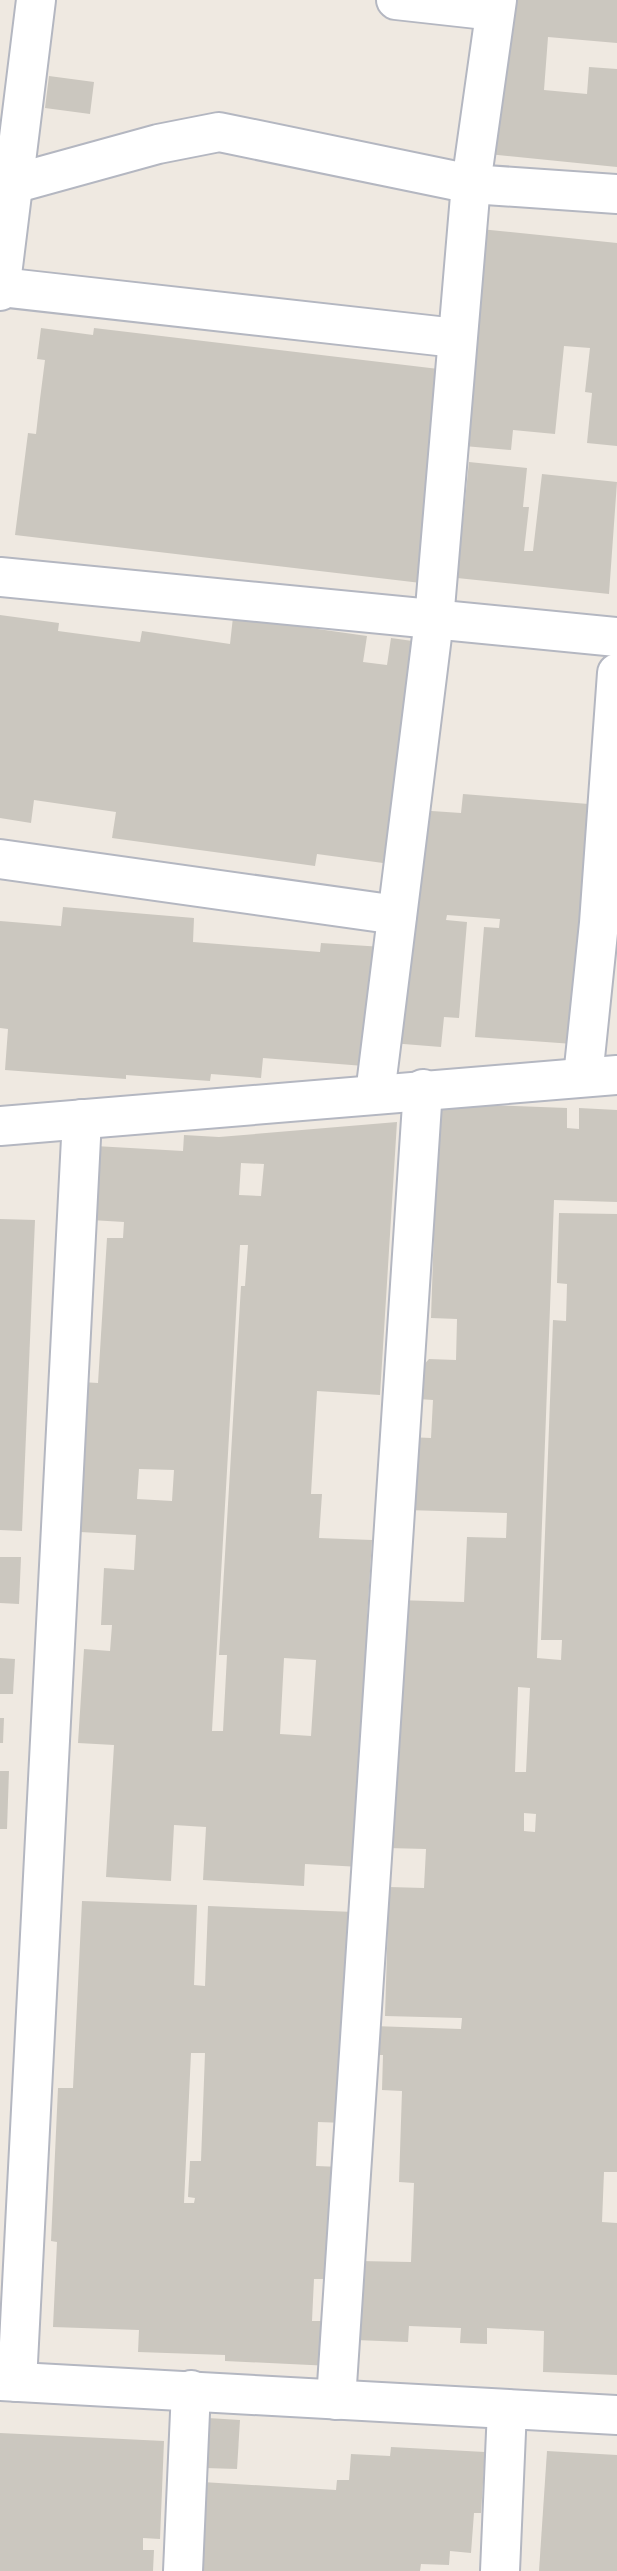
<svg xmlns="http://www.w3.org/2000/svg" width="617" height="2571" viewBox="0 0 617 2571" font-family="'Noto Sans',sans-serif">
<rect width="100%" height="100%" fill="#efe9e1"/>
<!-- building -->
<g fill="#cbc7bf" fill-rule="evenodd">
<path d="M 503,0 L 617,0 L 617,43 L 548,37 L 544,90 L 587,94 L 589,67 L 617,69 L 617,167 L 488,154 Z"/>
<path d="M 49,76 L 94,82 L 90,114 L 45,108 Z"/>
<path d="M 480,229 L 617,243 L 617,446 L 587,443 L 592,393 L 585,392 L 590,348 L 564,346 L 555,434 L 513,430 L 511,450 L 464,446 Z"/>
<path d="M 41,328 L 93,335 L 94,328 L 447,370 L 421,583 L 15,535 L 28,433 L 36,434 L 40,399 L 45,360 L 37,359 Z"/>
<path d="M 469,462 L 527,468 L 523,507 L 529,507 L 524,551 L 533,551 L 542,474 L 617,482 L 609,594 L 457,578 Z"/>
<path d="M 0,615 L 59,623 L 58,631 L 140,642 L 142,631 L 230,644 L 233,617 L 367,636 L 363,662 L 387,665 L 391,638 L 427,643 L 397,766 L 383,863 L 317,854 L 315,866 L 112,838 L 116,812 L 34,800 L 31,823 L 0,818 Z"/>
<path d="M 463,794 L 601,805 L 573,1044 L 475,1037 L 484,927 L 499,928 L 500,919 L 447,915 L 446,920 L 467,922 L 459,1018 L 444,1017 L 441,1047 L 391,1043 L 417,810 L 461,813 Z"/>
<path d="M 63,907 L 194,918 L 193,942 L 320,952 L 321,943 L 383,947 L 364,1066 L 263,1058 L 261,1078 L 211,1074 L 210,1081 L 126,1075 L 126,1079 L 5,1070 L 8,1029 L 0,1028 L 0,921 L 61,926 Z"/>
<path d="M 431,1103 L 567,1108 L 567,1128 L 579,1129 L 579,1108 L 617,1110 L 617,1202 L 554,1200 L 537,1658 L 561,1660 L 562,1640 L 541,1640 L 553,1320 L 566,1321 L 567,1284 L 557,1283 L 559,1213 L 617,1214 L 617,2172 L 604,2172 L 602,2222 L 617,2223 L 617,2375 L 543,2372 L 544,2331 L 487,2328 L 487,2344 L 460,2343 L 461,2328 L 409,2326 L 408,2342 L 355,2340 L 359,2261 L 411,2262 L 414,2183 L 399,2182 L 402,2091 L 382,2090 L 383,2055 L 372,2055 L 373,2026 L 461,2029 L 462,2018 L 385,2016 L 389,1887 L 424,1888 L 426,1849 L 387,1848 L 396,1600 L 464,1602 L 467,1537 L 506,1538 L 507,1513 L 406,1510 L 408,1437 L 431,1438 L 433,1400 L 418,1399 L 419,1370 L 429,1359 L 456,1360 L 457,1319 L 431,1318 L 436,1170 ZM 518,1687 L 530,1688 L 526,1772 L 515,1772 ZM 524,1813 L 536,1814 L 535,1832 L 524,1831 Z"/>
<path d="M 397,1122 L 380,1395 L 317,1391 L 311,1494 L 322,1494 L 319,1538 L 372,1540 L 367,1619 L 376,1620 L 361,1867 L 305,1864 L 304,1886 L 203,1880 L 206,1827 L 174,1825 L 171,1881 L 106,1877 L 114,1745 L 78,1743 L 84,1649 L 110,1651 L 112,1625 L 101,1625 L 104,1568 L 134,1570 L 136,1535 L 80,1532 L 81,1522 L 73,1522 L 81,1382 L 98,1383 L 107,1238 L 123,1238 L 124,1222 L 91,1220 L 95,1146 L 183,1151 L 184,1135 L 219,1137 ZM 241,1163 L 264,1164 L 261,1196 L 239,1195 ZM 240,1245 L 248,1245 L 245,1286 L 241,1286 L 219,1655 L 227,1655 L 223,1731 L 212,1731 ZM 139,1469 L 174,1470 L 172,1501 L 137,1499 ZM 284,1658 L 316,1660 L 311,1736 L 280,1734 Z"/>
<path d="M 0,1219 L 35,1220 L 22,1531 L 0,1530 Z"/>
<path d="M 0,1557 L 21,1557 L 19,1604 L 0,1603 Z"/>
<path d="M 0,1658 L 15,1659 L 13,1694 L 0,1694 Z"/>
<path d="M 0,1718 L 4,1718 L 3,1743 L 0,1743 Z"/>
<path d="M 0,1771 L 9,1771 L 7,1829 L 0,1829 Z"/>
<path d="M 82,1901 L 197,1905 L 194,1985 L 205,1986 L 208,1906 L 354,1912 L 345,2123 L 318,2122 L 316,2166 L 341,2167 L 336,2279 L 314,2279 L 312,2321 L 333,2321 L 331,2366 L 225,2361 L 225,2355 L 138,2352 L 139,2330 L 53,2327 L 57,2242 L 51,2241 L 58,2088 L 73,2088 ZM 191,2053 L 205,2053 L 201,2161 L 190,2161 L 188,2197 L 195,2198 L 194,2203 L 184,2203 Z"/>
<path d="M 208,2418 L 240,2420 L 237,2469 L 205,2468 Z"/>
<path d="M 0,2433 L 164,2441 L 160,2539 L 143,2538 L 143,2550 L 154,2550 L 153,2571 L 0,2571 Z"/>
<path d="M 391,2447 L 485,2452 L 481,2513 L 474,2513 L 471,2553 L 450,2551 L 449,2565 L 421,2564 L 420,2571 L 196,2571 L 202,2482 L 336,2490 L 337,2480 L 349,2480 L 351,2454 L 390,2456 Z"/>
<path d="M 547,2451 L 617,2455 L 617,2571 L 539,2571 Z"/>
</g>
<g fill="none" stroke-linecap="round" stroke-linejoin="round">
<!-- minor casing -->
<g stroke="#b4b7c1" stroke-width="42">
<g id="minor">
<path d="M 396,0 L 495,11"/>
<path d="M 13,184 L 158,144 L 219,132 L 471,184 L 617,194"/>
<path d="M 0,287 L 456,338"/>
<path d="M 0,291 L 36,0"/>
<path d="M 0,577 L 617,637"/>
<path d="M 0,859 L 397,915"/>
<path d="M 583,1077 L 599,923 L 617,673"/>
<path d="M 375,1094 L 434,620 L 471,184 L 497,0"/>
<path d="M 0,1126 L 617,1075"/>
<path d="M 0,2381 L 617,2415"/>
<path d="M 17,2382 L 82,1119"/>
<path d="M 336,2400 L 423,1089"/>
<path d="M 183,2571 L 191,2390"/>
<path d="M 500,2571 L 507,2409"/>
</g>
</g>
<!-- minor -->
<use href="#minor" stroke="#fff" stroke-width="38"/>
</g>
</svg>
